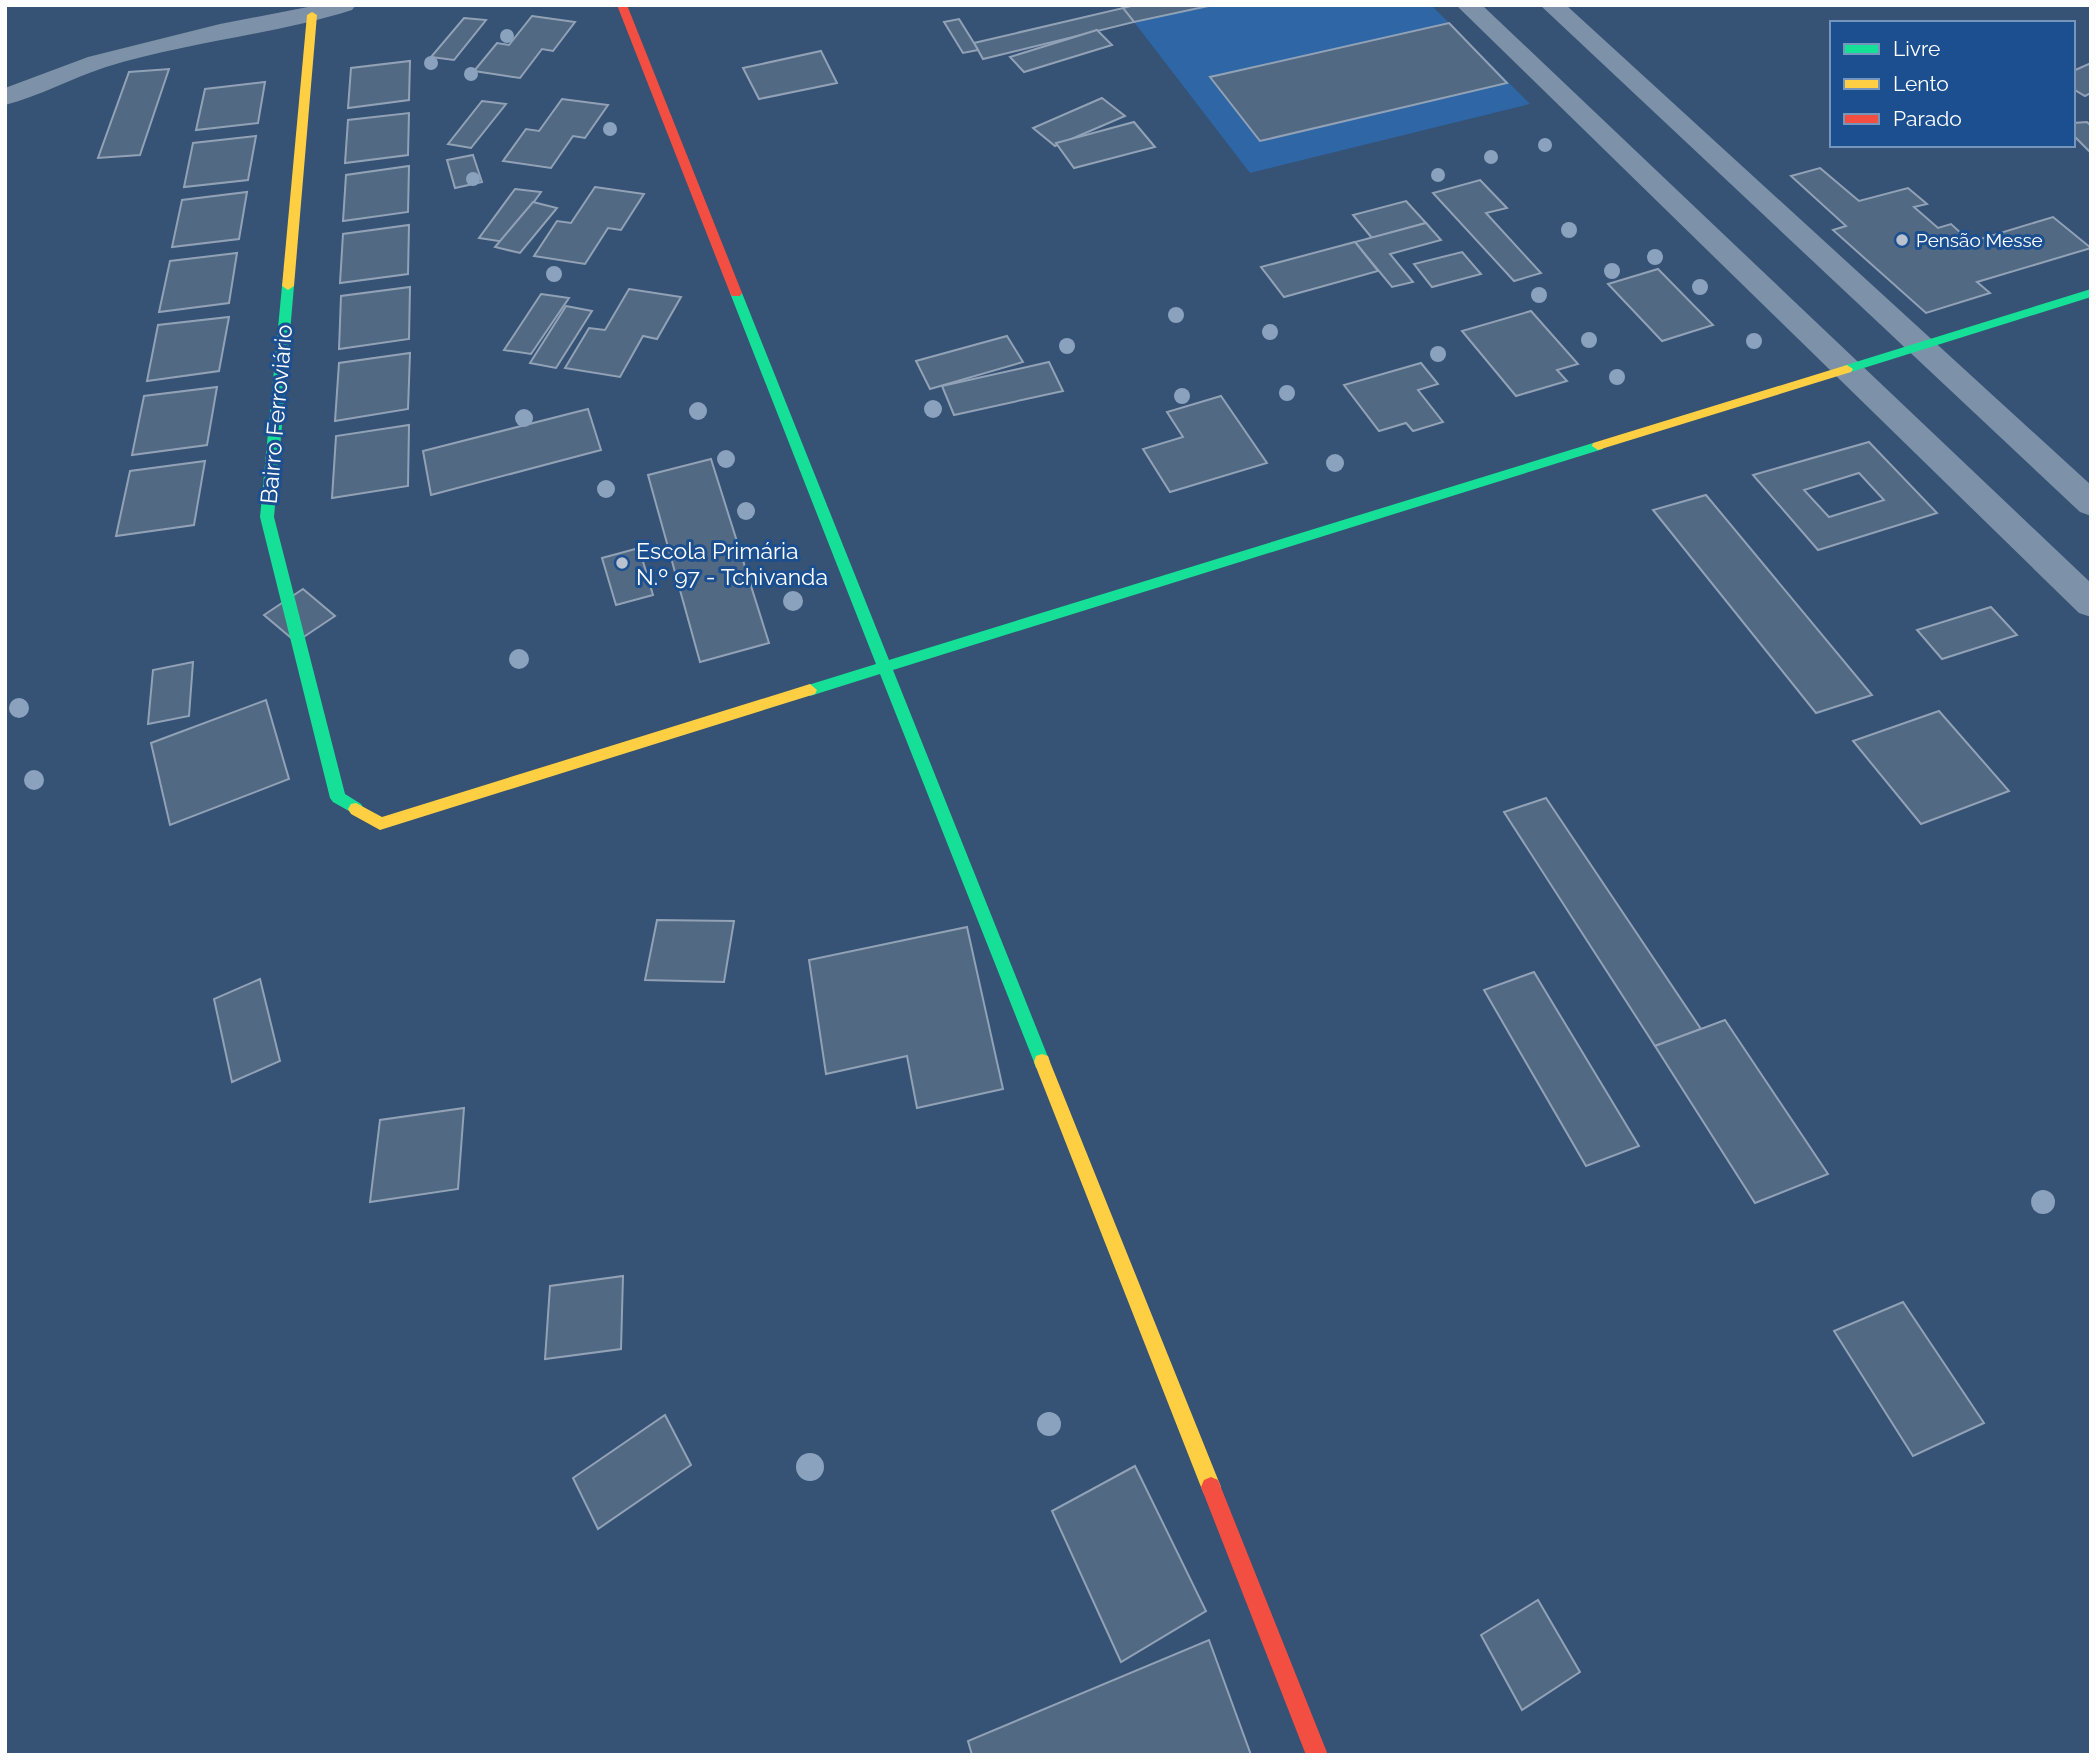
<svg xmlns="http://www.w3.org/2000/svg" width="2096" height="1760" viewBox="0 0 2096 1760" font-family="Raleway,sans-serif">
<rect width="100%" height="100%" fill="#365274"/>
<!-- green -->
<path fill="#2f66a5" d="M 1213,5 L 1431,5 L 1530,104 L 1250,173 L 1134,22 Z"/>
<!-- building -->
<g fill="#526984" stroke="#92a2b6" stroke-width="2" fill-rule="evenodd">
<path d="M 1135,5 L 1213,5 L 1134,22 L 1123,8 Z"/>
<path d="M 1123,8 L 1134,22 L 983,59 L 974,43 Z"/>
<path d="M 532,16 L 575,22 L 553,51 L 542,49 L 520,78 L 474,71 L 497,43 L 509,45 Z"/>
<path d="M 464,18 L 486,20 L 454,60 L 431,57 Z"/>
<path d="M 959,19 L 974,43 L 978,50 L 963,53 L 944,22 Z"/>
<path d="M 1449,23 L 1507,83 L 1260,141 L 1210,77 Z"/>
<path d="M 1097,30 L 1112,45 L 1024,72 L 1010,57 Z"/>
<path d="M 821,51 L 837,83 L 759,99 L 743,68 Z"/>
<path d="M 410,61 L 409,100 L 348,108 L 351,68 Z"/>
<path d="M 2091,63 L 2091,93 L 2085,96 L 2073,89 L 2073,71 Z"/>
<path d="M 169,69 L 140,155 L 98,158 L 129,72 Z"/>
<path d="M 265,82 L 258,123 L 196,130 L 205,89 Z"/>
<path d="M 1102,98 L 1125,116 L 1055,146 L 1033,128 Z"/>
<path d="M 562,99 L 608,105 L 585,138 L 573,136 L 551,168 L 503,161 L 526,129 L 539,131 Z"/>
<path d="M 482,101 L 506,104 L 471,148 L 448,144 Z"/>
<path d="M 409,113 L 408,155 L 345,163 L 348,120 Z"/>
<path d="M 1134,122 L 1155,147 L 1074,168 L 1056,143 Z"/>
<path d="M 2087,122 L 2091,126 L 2091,153 L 2073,135 L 2073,123 Z"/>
<path d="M 256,136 L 248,180 L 184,187 L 193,143 Z"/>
<path d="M 473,155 L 482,182 L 455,188 L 447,160 Z"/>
<path d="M 409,166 L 408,212 L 343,221 L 346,175 Z"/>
<path d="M 1820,168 L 1859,201 L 1908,188 L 1927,204 L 1914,207 L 1938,228 L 1951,224 L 1963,235 L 1956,237 L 1964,244 L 2053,217 L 2091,248 L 1977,282 L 1990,293 L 1926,313 L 1833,230 L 1846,226 L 1791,176 Z"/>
<path d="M 1480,180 L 1507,208 L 1486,213 L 1541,273 L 1514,281 L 1433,193 Z"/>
<path d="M 595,187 L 644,194 L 621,230 L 608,228 L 585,264 L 534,256 L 557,221 L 571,223 Z"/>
<path d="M 515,189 L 541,192 L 505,242 L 479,238 Z"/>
<path d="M 247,192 L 239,239 L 172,247 L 182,200 Z"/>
<path d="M 1406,201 L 1426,223 L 1372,238 L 1353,215 Z"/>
<path d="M 533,202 L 557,208 L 520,253 L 495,247 Z"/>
<path d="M 1426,223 L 1441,240 L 1390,254 L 1413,282 L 1392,287 L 1355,242 Z"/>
<path d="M 409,225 L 408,274 L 340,283 L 343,234 Z"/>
<path d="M 1355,242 L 1378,271 L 1284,297 L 1261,267 Z"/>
<path d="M 1462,252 L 1481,274 L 1432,287 L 1414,264 Z"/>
<path d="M 237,253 L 229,303 L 159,312 L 170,261 Z"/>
<path d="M 1658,269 L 1713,325 L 1662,341 L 1608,284 Z"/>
<path d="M 410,287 L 409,339 L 339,349 L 341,296 Z"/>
<path d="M 629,289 L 681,297 L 657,339 L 643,336 L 620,377 L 565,368 L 589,328 L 605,330 Z"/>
<path d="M 541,294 L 569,298 L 531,354 L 504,350 Z"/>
<path d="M 566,306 L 592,311 L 556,368 L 530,363 Z"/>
<path d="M 1531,311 L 1578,364 L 1557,370 L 1567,381 L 1516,396 L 1462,331 Z"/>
<path d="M 229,317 L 219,371 L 147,381 L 158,325 Z"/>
<path d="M 1007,336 L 1023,362 L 930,389 L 916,361 Z"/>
<path d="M 410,353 L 408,409 L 335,421 L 339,363 Z"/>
<path d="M 1049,362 L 1063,391 L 954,415 L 942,386 Z"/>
<path d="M 1421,363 L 1438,384 L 1418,390 L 1443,422 L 1413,431 L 1406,423 L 1379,431 L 1344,385 Z"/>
<path d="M 217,387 L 207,445 L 132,455 L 144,396 Z"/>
<path d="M 1221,396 L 1267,463 L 1170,492 L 1143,449 L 1183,437 L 1167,412 Z"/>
<path d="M 588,409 L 601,450 L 431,495 L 423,451 Z"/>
<path d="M 409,425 L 408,486 L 332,498 L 336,436 Z"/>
<path d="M 1869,442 L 1937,513 L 1818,550 L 1753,475 ZM 1859,473 L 1884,500 L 1829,517 L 1804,490 Z"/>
<path d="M 711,459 L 769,643 L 700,662 L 648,475 Z"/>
<path d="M 205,461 L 194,525 L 116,536 L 130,471 Z"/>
<path d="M 1706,495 L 1872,695 L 1816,713 L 1653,510 Z"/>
<path d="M 639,548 L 653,595 L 616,605 L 602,558 Z"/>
<path d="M 303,589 L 335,616 L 296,642 L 264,615 Z"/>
<path d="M 1991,607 L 2017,635 L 1942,659 L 1917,630 Z"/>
<path d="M 193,662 L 189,716 L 148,724 L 153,670 Z"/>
<path d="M 266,700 L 289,779 L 170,825 L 151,743 Z"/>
<path d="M 1939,711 L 2009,791 L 1921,824 L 1853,741 Z"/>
<path d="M 1546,798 L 1701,1029 L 1655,1046 L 1504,812 Z"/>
<path d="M 657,920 L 734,921 L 724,982 L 645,980 Z"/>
<path d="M 967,927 L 1003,1089 L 917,1108 L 907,1056 L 826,1074 L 809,960 Z"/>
<path d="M 1534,972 L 1639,1146 L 1586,1166 L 1484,990 Z"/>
<path d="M 260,979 L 280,1061 L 232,1082 L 214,999 Z"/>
<path d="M 1725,1020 L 1828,1174 L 1755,1203 L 1655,1046 Z"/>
<path d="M 464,1108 L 458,1189 L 370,1202 L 380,1120 Z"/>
<path d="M 623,1276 L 621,1349 L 545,1359 L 550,1286 Z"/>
<path d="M 1903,1302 L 1984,1423 L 1913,1456 L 1834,1331 Z"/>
<path d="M 665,1415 L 691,1465 L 598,1529 L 573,1478 Z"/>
<path d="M 1135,1466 L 1206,1611 L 1121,1662 L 1052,1511 Z"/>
<path d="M 1538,1600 L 1580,1672 L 1522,1710 L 1481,1635 Z"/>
<path d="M 1209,1640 L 1251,1755 L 972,1755 L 968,1741 Z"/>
</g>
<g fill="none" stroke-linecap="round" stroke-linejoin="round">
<!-- street -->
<g fill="#7d92a8" fill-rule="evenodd">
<path d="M 318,5 L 356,5 L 352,10 C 272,35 187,42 106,67 C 72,78 40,96 5,105 L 5,88 L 88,57 L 220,24 Z"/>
<path d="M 1456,5 L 1482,5 L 2091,583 L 2091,617 L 2079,613 Z"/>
<path d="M 1540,5 L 1566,5 L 2091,485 L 2091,516 L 2080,512 Z"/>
</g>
<!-- fast -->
<g fill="#16e098" fill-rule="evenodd">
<path d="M 288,282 L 294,286 L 274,517 L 345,794 L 361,804 L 364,809 L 361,814 L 356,815 L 333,802 L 330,798 L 260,517 L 282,286 Z"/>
<path d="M 736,289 L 742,293 L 889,660 L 1593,443 L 1603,443 L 1604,446 L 1603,449 L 893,670 L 1050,1062 L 1048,1068 L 1042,1070 L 1036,1068 L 1034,1062 L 880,674 L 810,696 L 803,690 L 805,686 L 876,664 L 730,293 Z"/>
<path d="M 2091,289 L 2091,297 L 1851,372 L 1847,373 L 1841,369 L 1843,366 Z"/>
</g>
<!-- slow -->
<g fill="#ffcf43" fill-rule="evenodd">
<path d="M 312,12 L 317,15 L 294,286 L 288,290 L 282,286 L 307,15 Z"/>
<path d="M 1847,365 L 1853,369 L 1851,372 L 1598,450 L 1592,446 L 1593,443 Z"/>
<path d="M 810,684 L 817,690 L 815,694 L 380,830 L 351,814 L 348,809 L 351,804 L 356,803 L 382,817 Z"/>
<path d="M 1042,1054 L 1048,1056 L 1050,1062 L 1221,1487 L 1218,1494 L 1211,1497 L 1204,1494 L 1201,1487 L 1034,1062 L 1036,1056 Z"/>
</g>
<!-- jam -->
<g fill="#f24e42" fill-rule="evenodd">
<path d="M 617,5 L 627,5 L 742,293 L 740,296 L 732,296 L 730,293 Z"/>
<path d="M 1211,1477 L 1218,1480 L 1328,1755 L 1306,1755 L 1201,1487 L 1204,1480 Z"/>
</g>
</g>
<!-- trees -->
<g fill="#8aa2be">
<circle cx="507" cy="36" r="7"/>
<circle cx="431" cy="63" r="7"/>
<circle cx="471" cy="74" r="7"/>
<circle cx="610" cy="129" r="7"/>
<circle cx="1545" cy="145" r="7"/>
<circle cx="1491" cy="157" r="7"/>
<circle cx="1438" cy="175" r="7"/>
<circle cx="473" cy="179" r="7"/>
<circle cx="1569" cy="230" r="8"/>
<circle cx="1655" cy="257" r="8"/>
<circle cx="1612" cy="271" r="8"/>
<circle cx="554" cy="274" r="8"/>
<circle cx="1700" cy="287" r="8"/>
<circle cx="1539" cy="295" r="8"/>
<circle cx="1176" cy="315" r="8"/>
<circle cx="1270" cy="332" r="8"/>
<circle cx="1589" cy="340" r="8"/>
<circle cx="1754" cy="341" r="8"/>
<circle cx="1067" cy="346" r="8"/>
<circle cx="1438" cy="354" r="8"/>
<circle cx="1617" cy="377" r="8"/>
<circle cx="1287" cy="393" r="8"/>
<circle cx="1182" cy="396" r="8"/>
<circle cx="933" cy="409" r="9"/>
<circle cx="698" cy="411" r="9"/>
<circle cx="524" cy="418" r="9"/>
<circle cx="726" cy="459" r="9"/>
<circle cx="1335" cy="463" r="9"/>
<circle cx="606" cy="489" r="9"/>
<circle cx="746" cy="511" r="9"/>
<circle cx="793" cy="601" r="10"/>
<circle cx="519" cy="659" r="10"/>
<circle cx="19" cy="708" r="10"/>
<circle cx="34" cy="780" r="10"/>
<circle cx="2043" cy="1202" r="12"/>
<circle cx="1049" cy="1424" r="12"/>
<circle cx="810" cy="1467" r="14"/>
</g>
<!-- markers -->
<g fill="#b9c2ce" stroke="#1b4f8f" stroke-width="2.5">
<circle cx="1902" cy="240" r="7"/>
<circle cx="622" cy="563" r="7"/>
</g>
<g text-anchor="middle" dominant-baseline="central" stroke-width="6" stroke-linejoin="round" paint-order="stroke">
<!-- far-poi labels -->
<g font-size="19" fill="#fff" stroke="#1b4f8f" text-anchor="start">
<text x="1916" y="240">Pensão Messe</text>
</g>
<!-- street labels -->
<g font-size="23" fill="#fff" stroke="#1b4f8f">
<text transform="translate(276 414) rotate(-85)">Bairro Ferroviário</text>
</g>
<!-- poi labels -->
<g font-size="23" fill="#fff" stroke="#1b4f8f" text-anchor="start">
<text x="636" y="550">Escola Primária<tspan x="636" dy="26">N.º 97 - Tchivanda</tspan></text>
</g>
</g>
<!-- border -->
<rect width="2096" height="1760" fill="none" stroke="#ffffff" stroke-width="14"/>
<!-- legend -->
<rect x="1830" y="21" width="245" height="126" fill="#1b4f8f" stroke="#7695bc" stroke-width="2"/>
<rect x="1844" y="44" width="35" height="10" fill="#16e098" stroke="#7695bc" stroke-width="2"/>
<text x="1893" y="56" font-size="21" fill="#ffffff">Livre</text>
<rect x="1844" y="79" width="35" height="10" fill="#ffcf43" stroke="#7695bc" stroke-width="2"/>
<text x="1893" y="91" font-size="21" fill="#ffffff">Lento</text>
<rect x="1844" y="114" width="35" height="10" fill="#f24e42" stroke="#7695bc" stroke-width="2"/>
<text x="1893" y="126" font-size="21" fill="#ffffff">Parado</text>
</svg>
